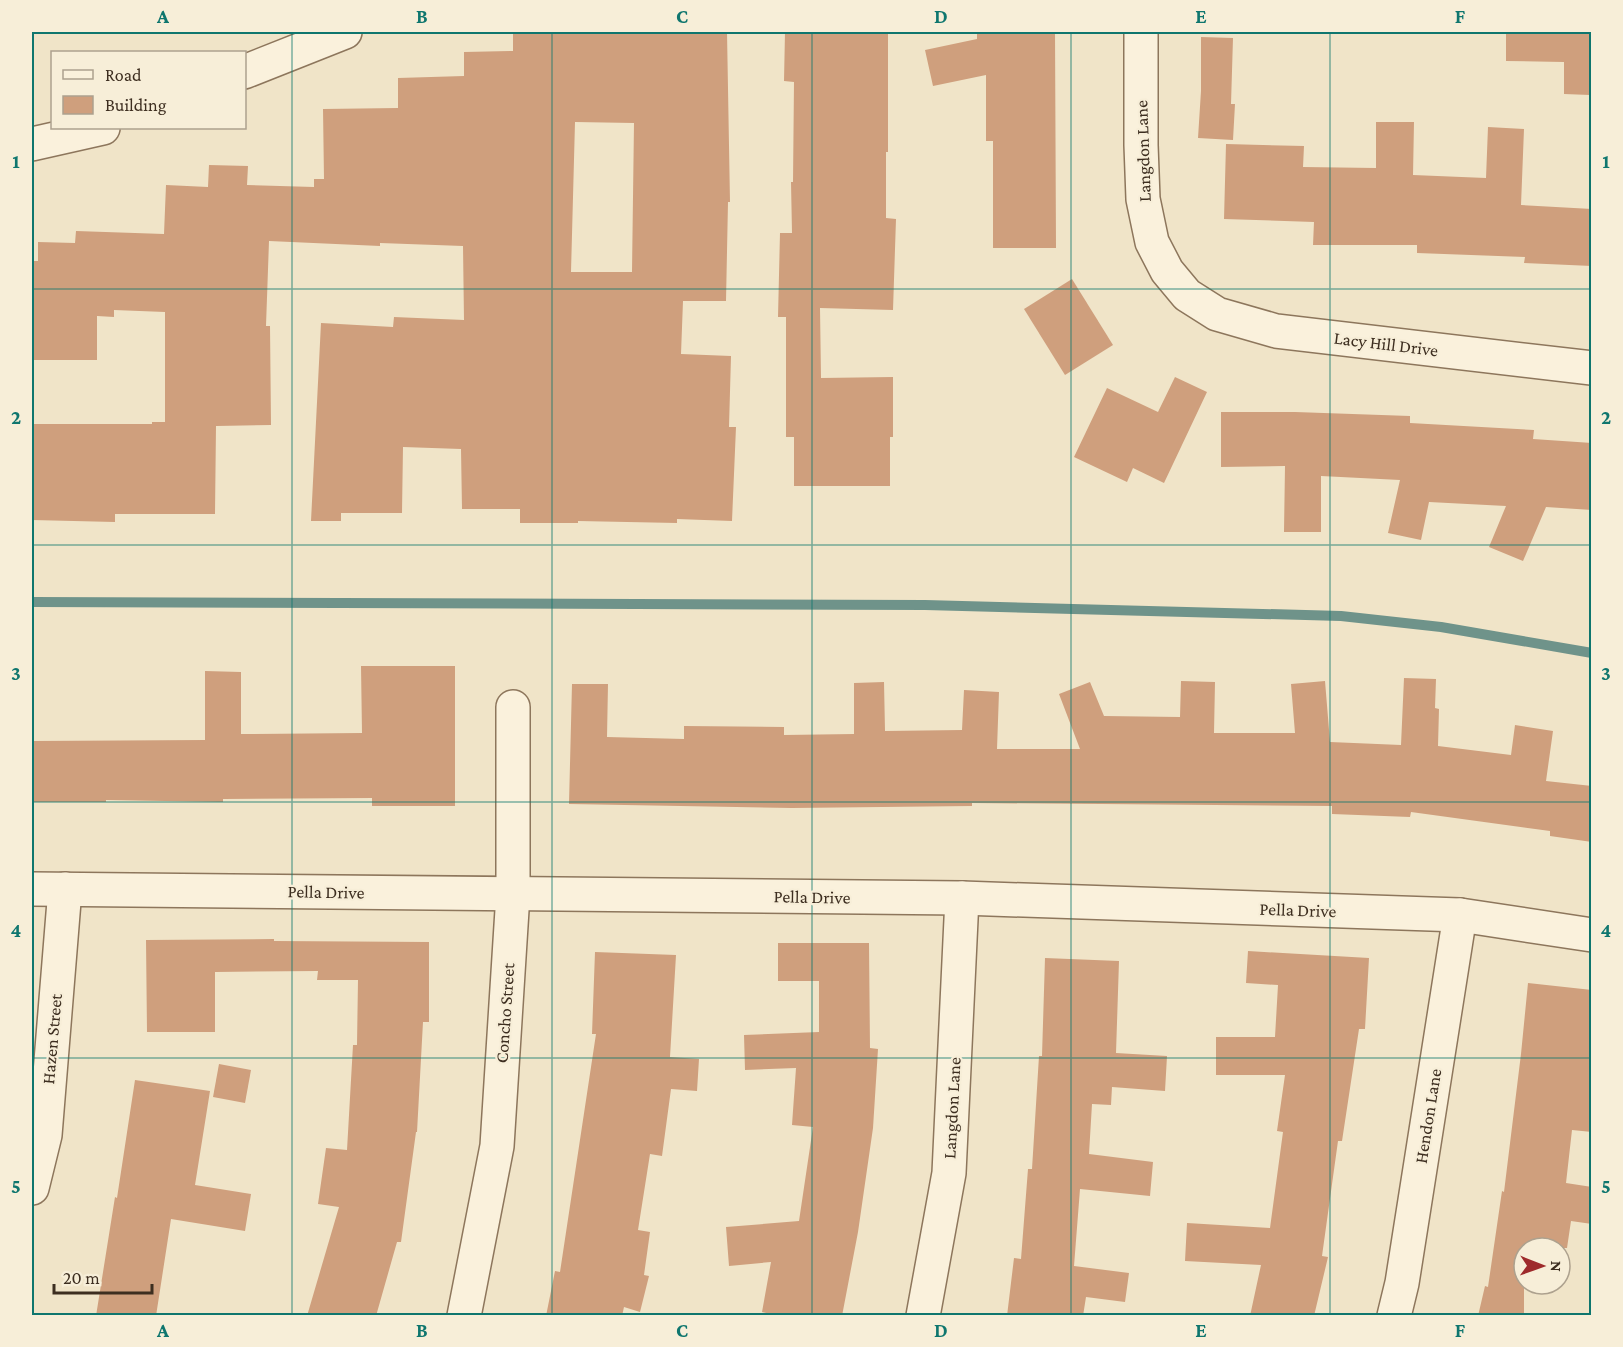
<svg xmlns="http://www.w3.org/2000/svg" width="1623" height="1347" viewBox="0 0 1623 1347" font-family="'Crimson Pro',serif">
<rect width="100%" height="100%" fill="#f0e4c8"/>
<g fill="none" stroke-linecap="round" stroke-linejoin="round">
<!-- stream -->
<path stroke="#6f938a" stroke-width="10" d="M 32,602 L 925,605 L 1341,616 L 1441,627 L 1592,653"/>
</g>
<!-- building -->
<g fill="#cf9f7d" fill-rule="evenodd">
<path d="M 513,32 L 727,32 L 730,202 L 728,202 L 726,301 L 683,301 L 681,354 L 731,356 L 729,427 L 736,427 L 732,521 L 677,519 L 677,523 L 578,521 L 578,523 L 520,523 L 520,509 L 462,509 L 461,449 L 403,447 L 402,513 L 341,513 L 341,521 L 311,521 L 321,323 L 393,327 L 394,317 L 464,320 L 463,246 L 380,243 L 380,246 L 269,241 L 266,326 L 270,326 L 271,425 L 216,426 L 215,514 L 115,514 L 115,522 L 32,520 L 32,424 L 152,424 L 152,422 L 165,422 L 165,312 L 114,310 L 114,317 L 97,316 L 97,360 L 32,360 L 32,261 L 38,261 L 38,242 L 75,243 L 76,231 L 164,234 L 166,185 L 208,187 L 209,165 L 248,166 L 247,185 L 314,187 L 314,179 L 324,179 L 323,109 L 398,108 L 398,78 L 464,76 L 464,52 L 513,51 ZM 575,122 L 634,123 L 632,272 L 571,272 Z"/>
<path d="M 785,32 L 888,32 L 888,152 L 886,152 L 886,218 L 896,219 L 893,310 L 820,308 L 821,378 L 893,377 L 893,437 L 890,437 L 890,486 L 794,486 L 794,437 L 786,437 L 786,317 L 778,317 L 780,233 L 792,233 L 791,182 L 793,182 L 794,82 L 784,81 Z"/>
<path d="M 977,32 L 1055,32 L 1056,248 L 993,248 L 993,141 L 986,141 L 986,75 L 933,86 L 925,50 L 977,39 Z"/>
<path d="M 1506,32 L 1591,32 L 1590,95 L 1564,94 L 1564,62 L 1506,61 Z"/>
<path d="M 1201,37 L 1233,38 L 1231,104 L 1235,104 L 1233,140 L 1198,138 L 1201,91 Z"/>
<path d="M 1376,122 L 1414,122 L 1413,175 L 1486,178 L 1488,127 L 1524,129 L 1521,205 L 1592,209 L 1592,266 L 1524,263 L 1525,257 L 1417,253 L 1417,245 L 1313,245 L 1314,222 L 1224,219 L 1226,144 L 1304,146 L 1303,167 L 1376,168 Z"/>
<path d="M 1072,279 L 1113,345 L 1065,375 L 1024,309 Z"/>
<path d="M 1175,377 L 1207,392 L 1164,483 L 1133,468 L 1127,482 L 1074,457 L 1107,388 L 1158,412 Z"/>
<path d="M 1221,412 L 1295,412 L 1410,416 L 1410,423 L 1534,430 L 1533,439 L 1592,443 L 1592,510 L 1546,507 L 1523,561 L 1489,547 L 1506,506 L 1429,502 L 1421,540 L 1388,533 L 1400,480 L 1321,476 L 1321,532 L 1284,532 L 1285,466 L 1221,467 Z"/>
<path d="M 361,666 L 455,666 L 455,806 L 372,806 L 372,798 L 223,799 L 223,802 L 106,800 L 106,802 L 34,802 L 34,741 L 205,740 L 205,671 L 241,672 L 241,734 L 362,733 Z"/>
<path d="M 1404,678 L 1436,679 L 1435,708 L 1439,709 L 1438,746 L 1511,755 L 1515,725 L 1553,731 L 1546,781 L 1592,786 L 1592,842 L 1550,836 L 1550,831 L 1411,812 L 1410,817 L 1332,814 L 1332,806 L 972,803 L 972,806 L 792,808 L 569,804 L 572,684 L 608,684 L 607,737 L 684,739 L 684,726 L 784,727 L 784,735 L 854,734 L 854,683 L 884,682 L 885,731 L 962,730 L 964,690 L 999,692 L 997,749 L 1080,749 L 1059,694 L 1090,682 L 1104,716 L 1180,717 L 1181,681 L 1215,682 L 1214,733 L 1295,733 L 1291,684 L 1325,681 L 1330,742 L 1401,745 Z"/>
<path d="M 274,939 L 274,941 L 429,942 L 429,1022 L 423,1022 L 417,1132 L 416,1132 L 401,1242 L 397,1242 L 376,1316 L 307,1316 L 339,1207 L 318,1204 L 326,1148 L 347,1150 L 353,1045 L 357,1045 L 358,980 L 317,980 L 318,971 L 215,972 L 215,1032 L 147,1032 L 146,940 Z"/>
<path d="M 778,943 L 869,943 L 870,1048 L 878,1049 L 873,1128 L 858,1232 L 842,1316 L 779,1316 L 762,1312 L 771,1262 L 729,1266 L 726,1227 L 799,1221 L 813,1127 L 792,1125 L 796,1068 L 745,1070 L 744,1035 L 819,1032 L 819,981 L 778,981 Z"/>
<path d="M 1248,951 L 1369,958 L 1365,1029 L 1359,1029 L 1342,1141 L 1338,1141 L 1322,1256 L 1328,1257 L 1314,1316 L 1250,1316 L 1261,1265 L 1185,1261 L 1187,1223 L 1270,1228 L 1283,1132 L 1277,1131 L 1285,1075 L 1216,1075 L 1216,1037 L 1275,1037 L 1278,985 L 1246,983 Z"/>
<path d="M 595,952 L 676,955 L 670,1057 L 699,1059 L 697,1091 L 671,1089 L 662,1156 L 650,1154 L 638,1230 L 650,1232 L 644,1275 L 649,1276 L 640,1312 L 624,1307 L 622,1316 L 546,1316 L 555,1271 L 560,1272 L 596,1034 L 592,1034 Z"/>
<path d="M 1045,958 L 1119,961 L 1116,1053 L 1167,1056 L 1165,1091 L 1112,1087 L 1111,1105 L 1092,1104 L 1089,1154 L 1153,1162 L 1150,1196 L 1080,1189 L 1074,1266 L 1129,1273 L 1125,1302 L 1086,1297 L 1083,1316 L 1007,1316 L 1014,1258 L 1021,1259 L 1028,1169 L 1032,1169 L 1039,1056 L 1042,1056 Z"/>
<path d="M 1528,983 L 1592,990 L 1592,1132 L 1572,1130 L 1566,1183 L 1592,1187 L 1592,1224 L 1571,1221 L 1567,1248 L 1524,1248 L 1524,1316 L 1478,1316 L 1485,1286 L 1488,1287 L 1502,1191 L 1504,1192 L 1521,1054 Z"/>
<path d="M 219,1064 L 251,1070 L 245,1103 L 213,1097 Z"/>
<path d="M 135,1080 L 210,1091 L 195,1185 L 251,1194 L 245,1231 L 171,1219 L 156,1316 L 96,1316 L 115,1197 L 117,1198 Z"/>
</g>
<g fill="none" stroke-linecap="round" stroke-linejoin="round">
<!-- minor casing -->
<g stroke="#8d765c" stroke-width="36">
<g id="minor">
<path d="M 1141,32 L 1141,145 L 1143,199 L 1152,242 L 1167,271 L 1187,295 L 1217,314 L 1276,331 L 1592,368"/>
<path d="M 244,72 L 345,32"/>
<path d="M 32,144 L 103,128"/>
<path d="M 32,889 L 962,898 L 1460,915 L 1592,935"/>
<path d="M 32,1188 L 45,1135 L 65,889"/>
<path d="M 464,1316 L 497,1146 L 513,894 L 513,707"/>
<path d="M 923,1316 L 949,1173 L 962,898"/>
<path d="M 1394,1316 L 1402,1283 L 1460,915"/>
</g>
</g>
<!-- minor -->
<use href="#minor" stroke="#faf1dc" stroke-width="33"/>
</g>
<!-- grid -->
<path fill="none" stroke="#0f766e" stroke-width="1.5" stroke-opacity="0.55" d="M 292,32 L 292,1316M 552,32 L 552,1316M 812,32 L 812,1316M 1071,32 L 1071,1316M 1330,32 L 1330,1316M 32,289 L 1592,289M 32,545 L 1592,545M 32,802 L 1592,802M 32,1058 L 1592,1058"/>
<g text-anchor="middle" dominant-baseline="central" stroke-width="4.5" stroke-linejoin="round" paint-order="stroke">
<!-- street labels -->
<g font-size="18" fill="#3d2e20" stroke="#f7eed8">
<text transform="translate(1143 151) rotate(-92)">Langdon Lane</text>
<text transform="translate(1386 344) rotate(7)">Lacy Hill Drive</text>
<text transform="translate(326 892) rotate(1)">Pella Drive</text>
<text transform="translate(812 897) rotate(1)">Pella Drive</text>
<text transform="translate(1298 910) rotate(2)">Pella Drive</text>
<text transform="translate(505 1013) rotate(-86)">Concho Street</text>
<text transform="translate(52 1039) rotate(-85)">Hazen Street</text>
<text transform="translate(952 1108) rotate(-87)">Langdon Lane</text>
<text transform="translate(1428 1116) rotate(-81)">Hendon Lane</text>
</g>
</g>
<!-- border -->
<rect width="1623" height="1347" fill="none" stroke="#f7eed8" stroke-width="66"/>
<!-- legend -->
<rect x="51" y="51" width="195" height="78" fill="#f7eed8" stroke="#ada18e" stroke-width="1.5"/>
<rect x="63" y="70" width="30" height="9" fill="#faf1dc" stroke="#ada18e" stroke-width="1.5"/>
<text x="105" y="81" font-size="18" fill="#3d2e20">Road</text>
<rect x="63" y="96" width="30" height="18" fill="#cf9f7d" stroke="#ada18e" stroke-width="1.5"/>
<text x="105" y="111" font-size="18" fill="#3d2e20">Building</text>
<!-- north arrow -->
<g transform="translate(1542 1266) rotate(91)"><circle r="28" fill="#f7eed8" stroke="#ada18e" stroke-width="1.5"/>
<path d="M0-4.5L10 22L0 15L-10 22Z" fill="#9e2a2b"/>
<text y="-9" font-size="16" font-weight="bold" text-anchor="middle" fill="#3d2e20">N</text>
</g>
<!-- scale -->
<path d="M54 1284v9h98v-9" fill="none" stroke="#3d2e20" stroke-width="3"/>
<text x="63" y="1284" font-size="18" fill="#3d2e20" stroke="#f7eed8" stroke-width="4.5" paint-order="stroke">20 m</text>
<rect x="33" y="33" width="1557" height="1281" fill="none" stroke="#0f766e" stroke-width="2"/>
<g font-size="20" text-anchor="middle" font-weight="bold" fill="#0f766e">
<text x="163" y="23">A</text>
<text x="422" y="23">B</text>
<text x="682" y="23">C</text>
<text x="941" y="23">D</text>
<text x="1201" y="23">E</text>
<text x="1460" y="23">F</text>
<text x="16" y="168">1</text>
<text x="1606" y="168">1</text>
<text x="16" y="424">2</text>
<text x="1606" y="424">2</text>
<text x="16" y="680">3</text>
<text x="1606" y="680">3</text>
<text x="16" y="937">4</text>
<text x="1606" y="937">4</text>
<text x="16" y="1193">5</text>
<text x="1606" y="1193">5</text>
<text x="163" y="1337">A</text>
<text x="422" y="1337">B</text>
<text x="682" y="1337">C</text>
<text x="941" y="1337">D</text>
<text x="1201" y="1337">E</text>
<text x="1460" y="1337">F</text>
</g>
</svg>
